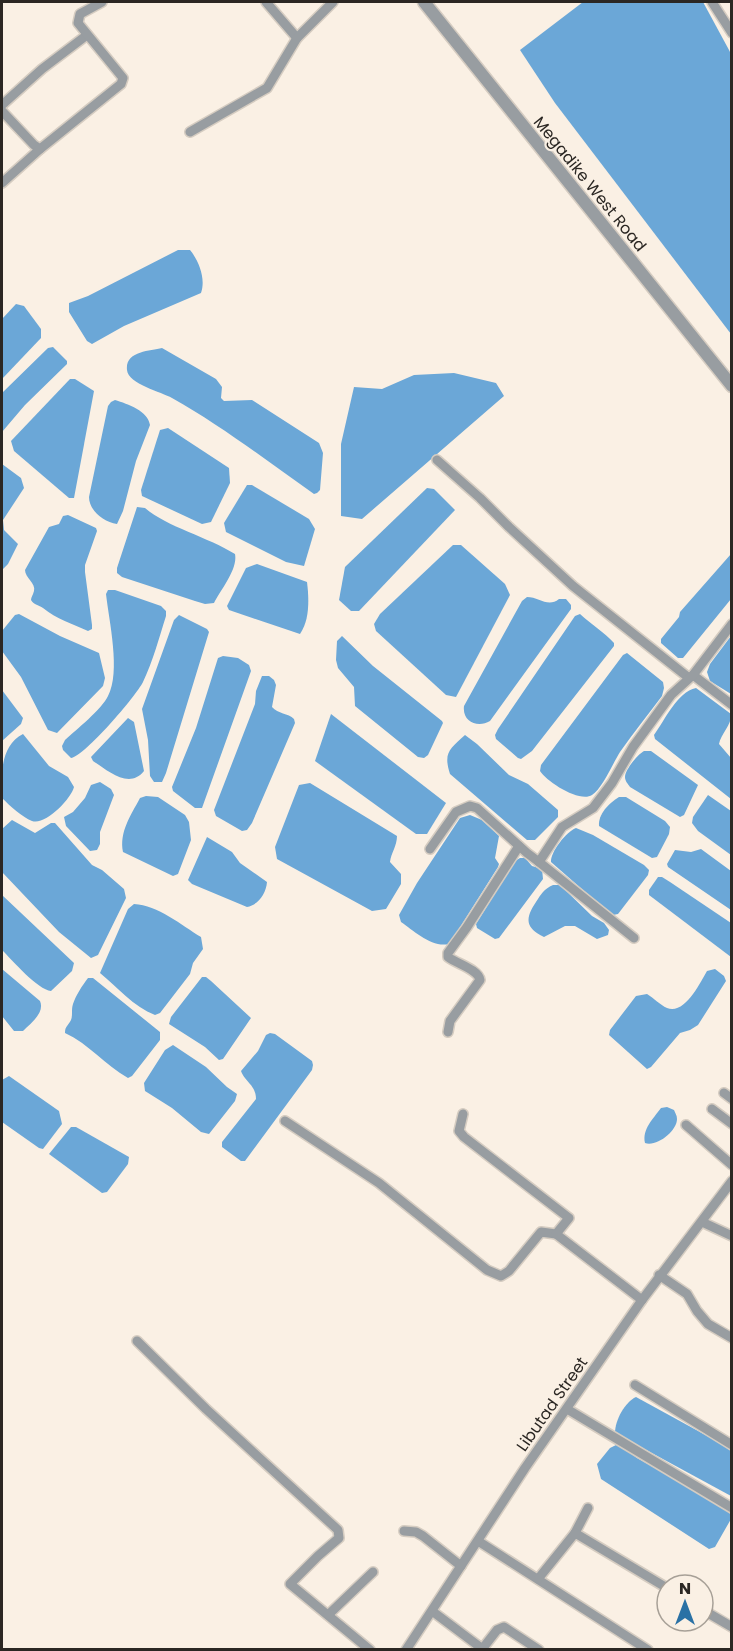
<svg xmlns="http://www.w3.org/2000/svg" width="733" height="1651" viewBox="0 0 733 1651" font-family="Poppins,sans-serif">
<rect width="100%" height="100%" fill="#faf0e4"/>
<!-- water -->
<g fill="#6ba7d7">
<path d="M 583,2 L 703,2 L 729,50 L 732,56 L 731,334 L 555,103 L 520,50 Z"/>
<path d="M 178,250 L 190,250 C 199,261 206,279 201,293 L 124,326 L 92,344 L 87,341 L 69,312 L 69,303 L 88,296 Z"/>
<path d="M 16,304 L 24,306 L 41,329 L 41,338 L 2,379 L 2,319 Z"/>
<path d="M 53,347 L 67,361 L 67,364 L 25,405 L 2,432 L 2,393 L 48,348 Z"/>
<path d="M 162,348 L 216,379 L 222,387 L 221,398 L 224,401 L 252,400 L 319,443 L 323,453 L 320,490 L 317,493 L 314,494 C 267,461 222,426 172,398 C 162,392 128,384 127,370 C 125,351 150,351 162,348 Z"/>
<path d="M 454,373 L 496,383 L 504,396 L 362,519 L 341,516 L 341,444 L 354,387 L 382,389 L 414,375 Z"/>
<path d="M 70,379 L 75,379 L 94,391 L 74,498 L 69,498 L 14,451 L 11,441 Z"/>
<path d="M 115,400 C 128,404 148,411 150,425 L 136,461 L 123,511 L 117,524 C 103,522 89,510 89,497 L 108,406 L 111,402 Z"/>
<path d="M 168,428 L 229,468 L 230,483 L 211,522 L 202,524 L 142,496 L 141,490 L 160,430 Z"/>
<path d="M 2,464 L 21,478 L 24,488 L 3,520 L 4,530 L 18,544 L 8,564 L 2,570 Z"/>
<path d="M 247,485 L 252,485 L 309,519 L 315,529 L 304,566 L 286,562 L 226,532 L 224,523 Z"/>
<path d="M 427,488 L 434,489 L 455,510 L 359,611 L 351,611 L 339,600 L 345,567 Z"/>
<path d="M 137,507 L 145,508 C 167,527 208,537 235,554 C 238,569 221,589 214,603 L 205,604 L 195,601 L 122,577 L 117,573 L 117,568 Z"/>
<path d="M 68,515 L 96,528 L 97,531 L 85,565 L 85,572 L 92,625 L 92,629 L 88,631 C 73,624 56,619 43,608 C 39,605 34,605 31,600 C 31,597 33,595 34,591 C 36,583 25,578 25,570 L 49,527 L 59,524 L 63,516 Z"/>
<path d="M 453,545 L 461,545 L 505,584 L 510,595 L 456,697 L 446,695 L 376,631 L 374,624 L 380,614 Z"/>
<path d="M 731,554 L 731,599 L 683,658 L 678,658 L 661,643 L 661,639 L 679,617 L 680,612 Z"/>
<path d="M 257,564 L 307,582 C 309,598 310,620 300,634 L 229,610 L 227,606 L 246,568 Z"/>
<path d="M 108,590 L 115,590 L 161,606 L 166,611 L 166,616 C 159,638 153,661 143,682 C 136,696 85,756 71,758 L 63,750 L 62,746 L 65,740 C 76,730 102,709 108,696 C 121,672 109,621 106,594 Z"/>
<path d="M 527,597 C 539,597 548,608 559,599 L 566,599 L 571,605 L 571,609 L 490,721 C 478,728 462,722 464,706 L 522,601 Z"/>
<path d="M 19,614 L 60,636 L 99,653 L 105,678 L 103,686 L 57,733 L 48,730 L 21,677 L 2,651 L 2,631 L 15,615 Z"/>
<path d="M 580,614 C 591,624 604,632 614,643 L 614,646 L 532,751 L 521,759 L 518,758 L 496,739 L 495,735 L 498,729 L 575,616 Z"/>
<path d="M 179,615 L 207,629 L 209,632 L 166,773 L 162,782 L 154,782 L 150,776 L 148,740 L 142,709 L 174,620 Z"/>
<path d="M 342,636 L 373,666 L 442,721 L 443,723 L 428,755 L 424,758 L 418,757 L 355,706 L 354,687 L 338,668 L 336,660 L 337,641 Z"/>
<path d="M 731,636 L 731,694 L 710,681 L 707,672 L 710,664 Z"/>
<path d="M 627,653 L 663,682 L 664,688 L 662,696 C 648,715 633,733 620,752 C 613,763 602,789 592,795 C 580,803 547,782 540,771 L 541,765 L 623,655 Z"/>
<path d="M 223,656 L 238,658 L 249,665 L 251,671 L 202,808 L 195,808 L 173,791 L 172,787 L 196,728 L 218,658 Z"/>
<path d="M 262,676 L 269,676 L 274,680 L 276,685 L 272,707 C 278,714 288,713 294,719 L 295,723 L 252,823 L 247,830 L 242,831 L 216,816 L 214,810 L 255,704 L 256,691 Z"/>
<path d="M 696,688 L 731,714 C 732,725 721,733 719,744 L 731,758 L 731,799 L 655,739 L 654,735 C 665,720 677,692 696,688 Z"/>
<path d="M 2,690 L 23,718 L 21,724 L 2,741 Z"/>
<path d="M 331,714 L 446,803 L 427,834 L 416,834 L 315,761 Z"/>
<path d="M 128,718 L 134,722 L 144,771 C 129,790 107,770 93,761 L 91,757 Z"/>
<path d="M 23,734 L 49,766 L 68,777 L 74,787 C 71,799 45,826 32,821 C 22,817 10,806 2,798 C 1,775 0,746 23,734 Z"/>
<path d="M 465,735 L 477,744 L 509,775 L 528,784 L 558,810 L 558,817 L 535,840 L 527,840 L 450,774 C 443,752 450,749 465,735 Z"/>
<path d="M 644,751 L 651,751 L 698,785 L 684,815 L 680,817 L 630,787 C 628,784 625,781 625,777 C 625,770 637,755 644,751 Z"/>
<path d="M 100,782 L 111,789 L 114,795 L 100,832 L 100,844 L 97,850 L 90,851 L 66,826 L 64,817 L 73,812 L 85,798 L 91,785 Z"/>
<path d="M 310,783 L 397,836 C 397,846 391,853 390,862 L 401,874 L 401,884 L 386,909 L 372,911 L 277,859 L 275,847 L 299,785 Z"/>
<path d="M 708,795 L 731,811 L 731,855 L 698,831 L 692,823 L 693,817 Z"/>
<path d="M 146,796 L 158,797 L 185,815 L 189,822 L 191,840 L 178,874 L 173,876 L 123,852 C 119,832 131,815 140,798 Z"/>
<path d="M 619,797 L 626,797 L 665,821 L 670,827 L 669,834 L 657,857 L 652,858 L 599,826 C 598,814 609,803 619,797 Z"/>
<path d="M 470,815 L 482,820 L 499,836 L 495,858 L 499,864 L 498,867 L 452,940 L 449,944 C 432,948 414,931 401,922 L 399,915 L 417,883 L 460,818 Z"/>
<path d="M 12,820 L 35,833 L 51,823 L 55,823 L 92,865 L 102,870 L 124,889 L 126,898 L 98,955 L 91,958 L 59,932 L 2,872 L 2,829 Z"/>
<path d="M 576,828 L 593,835 L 644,865 L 649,870 L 648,875 L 618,914 L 613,915 L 607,911 L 551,862 C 550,852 567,831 576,828 Z"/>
<path d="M 207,837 L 232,852 L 240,863 L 267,882 C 266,894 258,905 247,907 L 192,884 L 188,880 Z"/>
<path d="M 701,849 L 731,871 L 731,910 L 668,867 L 667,864 L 675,850 L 691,852 Z"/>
<path d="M 520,858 L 525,858 L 532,866 L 542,869 L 543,879 L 499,938 L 495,939 L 477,928 L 476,924 L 515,861 Z"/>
<path d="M 658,877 L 662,877 L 670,882 L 731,923 L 731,957 L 649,895 L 649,890 Z"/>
<path d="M 553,885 L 560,885 L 592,916 L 604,923 L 609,930 L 608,935 L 597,939 L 575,926 L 565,926 L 544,937 C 525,928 525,918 536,902 C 541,894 544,889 553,885 Z"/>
<path d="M 2,895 L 74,963 L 72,971 L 51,991 C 38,990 12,960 2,950 Z"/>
<path d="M 134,904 C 158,905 181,925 201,937 L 203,949 L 193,963 L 190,974 L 160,1013 L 155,1015 C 134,1007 117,987 100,973 L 128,909 Z"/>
<path d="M 2,969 L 40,1001 C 45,1013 31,1023 23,1031 L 14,1031 L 2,1016 Z"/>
<path d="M 715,969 L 724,976 L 726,981 L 698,1025 L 690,1030 L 680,1033 L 651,1067 L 647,1069 L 609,1035 L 610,1030 L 636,996 L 647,994 C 654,998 660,1005 667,1008 C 685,1015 700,983 707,971 Z"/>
<path d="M 202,977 L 206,977 L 211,981 L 251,1018 L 223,1059 L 219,1060 L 205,1047 L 169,1024 L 171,1017 Z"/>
<path d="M 88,978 L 93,978 L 160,1032 L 160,1040 L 132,1076 L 128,1078 C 105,1065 89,1044 65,1033 C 65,1026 68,1026 71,1020 C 73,1015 71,1010 73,1004 C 76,995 82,986 88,978 Z"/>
<path d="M 270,1033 L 275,1034 L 312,1061 L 313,1065 L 312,1070 L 245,1161 L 241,1161 L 222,1147 L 222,1142 L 256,1099 C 256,1085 245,1082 241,1071 L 258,1051 L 266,1035 Z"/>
<path d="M 173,1045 L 206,1067 L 227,1087 L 237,1094 L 235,1101 L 209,1134 L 201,1132 L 172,1108 L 145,1091 L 144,1083 L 165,1050 Z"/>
<path d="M 9,1076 L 59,1111 L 62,1124 L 43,1149 L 39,1148 L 2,1122 L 2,1080 Z"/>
<path d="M 667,1107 L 674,1110 C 675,1113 677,1115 677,1119 C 677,1131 657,1147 645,1143 C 642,1129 653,1119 661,1108 Z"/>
<path d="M 71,1127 L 76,1127 L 129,1157 L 128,1164 L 107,1192 L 102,1193 L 49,1154 Z"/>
<path d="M 636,1397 L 731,1449 L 731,1496 L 615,1433 C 615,1420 625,1402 636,1397 Z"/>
<path d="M 616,1445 L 621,1446 L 637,1458 L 729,1509 L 731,1519 L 715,1547 L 709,1549 L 601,1479 L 597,1464 L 610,1448 Z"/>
</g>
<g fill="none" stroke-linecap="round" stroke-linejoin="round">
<!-- minor casing -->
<g stroke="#d5ccc1" stroke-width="12">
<g id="minor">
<path d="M 266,2 L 297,38"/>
<path d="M 712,2 L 732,33"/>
<path d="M 2,105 L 42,69 L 87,35"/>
<path d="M 2,111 L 34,145 L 40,149 L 121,84 L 123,78 L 78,23 L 80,14 L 102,2"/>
<path d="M 190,132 L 267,88 L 297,38 L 333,2"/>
<path d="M 2,183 L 40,149"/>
<path d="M 437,460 L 480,498 L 509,527 L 573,586 L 689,678"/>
<path d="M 693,675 L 732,705"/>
<path d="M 430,849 L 456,812 L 470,806 L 477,808 L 527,853 L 539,862 L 562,827 L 593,808 L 612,783 L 633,747 L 671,695 L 693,675 L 732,624"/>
<path d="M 539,862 L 634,938"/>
<path d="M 448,1032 L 450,1021 L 480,980 C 478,969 457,964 448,957 L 448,953 L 467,927 L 519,846"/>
<path d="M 724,1093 L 732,1099"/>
<path d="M 712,1109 L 732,1124"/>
<path d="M 285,1121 L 379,1183 L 487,1270 L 501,1276 L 509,1271 L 541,1232 L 556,1234 L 569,1218 L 464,1137 L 459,1131 L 463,1114"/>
<path d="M 686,1125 L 732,1165"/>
<path d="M 702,1222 L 732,1236"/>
<path d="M 556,1234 L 642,1300"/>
<path d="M 659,1275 L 687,1294 L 697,1311 L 708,1324 L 732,1338"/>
<path d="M 137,1341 L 206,1409 L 338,1530 L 339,1538 L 318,1556 L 290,1584 L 370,1650"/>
<path d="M 635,1385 L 732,1445"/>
<path d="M 567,1409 L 732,1508"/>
<path d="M 404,1531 L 416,1532 L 423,1536 L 461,1566"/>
<path d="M 575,1533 L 588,1508"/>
<path d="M 478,1541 L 648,1650"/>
<path d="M 538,1579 L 575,1533 L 667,1588"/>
<path d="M 703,1610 L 732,1627"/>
<path d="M 432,1611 L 484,1650"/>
<path d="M 328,1615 L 373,1572"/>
<path d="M 483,1648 L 497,1630 L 504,1627 L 539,1650"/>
<path d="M 406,1650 L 525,1468 L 642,1300 L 732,1181"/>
</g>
</g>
<!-- tertiary casing -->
<g stroke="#d5ccc1" stroke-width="15">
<path id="tertiary" d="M 424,2 L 732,386"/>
</g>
<!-- minor -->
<use href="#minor" stroke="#989da1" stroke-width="9"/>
<!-- tertiary -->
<use href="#tertiary" stroke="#989da1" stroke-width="12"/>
</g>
<g text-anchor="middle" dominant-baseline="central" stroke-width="4.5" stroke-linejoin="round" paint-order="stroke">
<!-- street labels -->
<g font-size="16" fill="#2b2723" stroke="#faf0e4">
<text transform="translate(590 184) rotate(51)">Megadike West Road</text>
<text transform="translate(552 1404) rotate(-55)">Libutad Street</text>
</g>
</g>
<!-- border -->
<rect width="733" height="1651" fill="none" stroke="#2b2723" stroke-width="6"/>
<!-- north arrow -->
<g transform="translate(685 1603)"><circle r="28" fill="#faf0e4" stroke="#a7a097" stroke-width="1.5"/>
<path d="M0-4.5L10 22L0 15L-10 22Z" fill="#2a71a5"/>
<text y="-9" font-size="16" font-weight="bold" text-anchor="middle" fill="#2b2723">N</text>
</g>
</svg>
